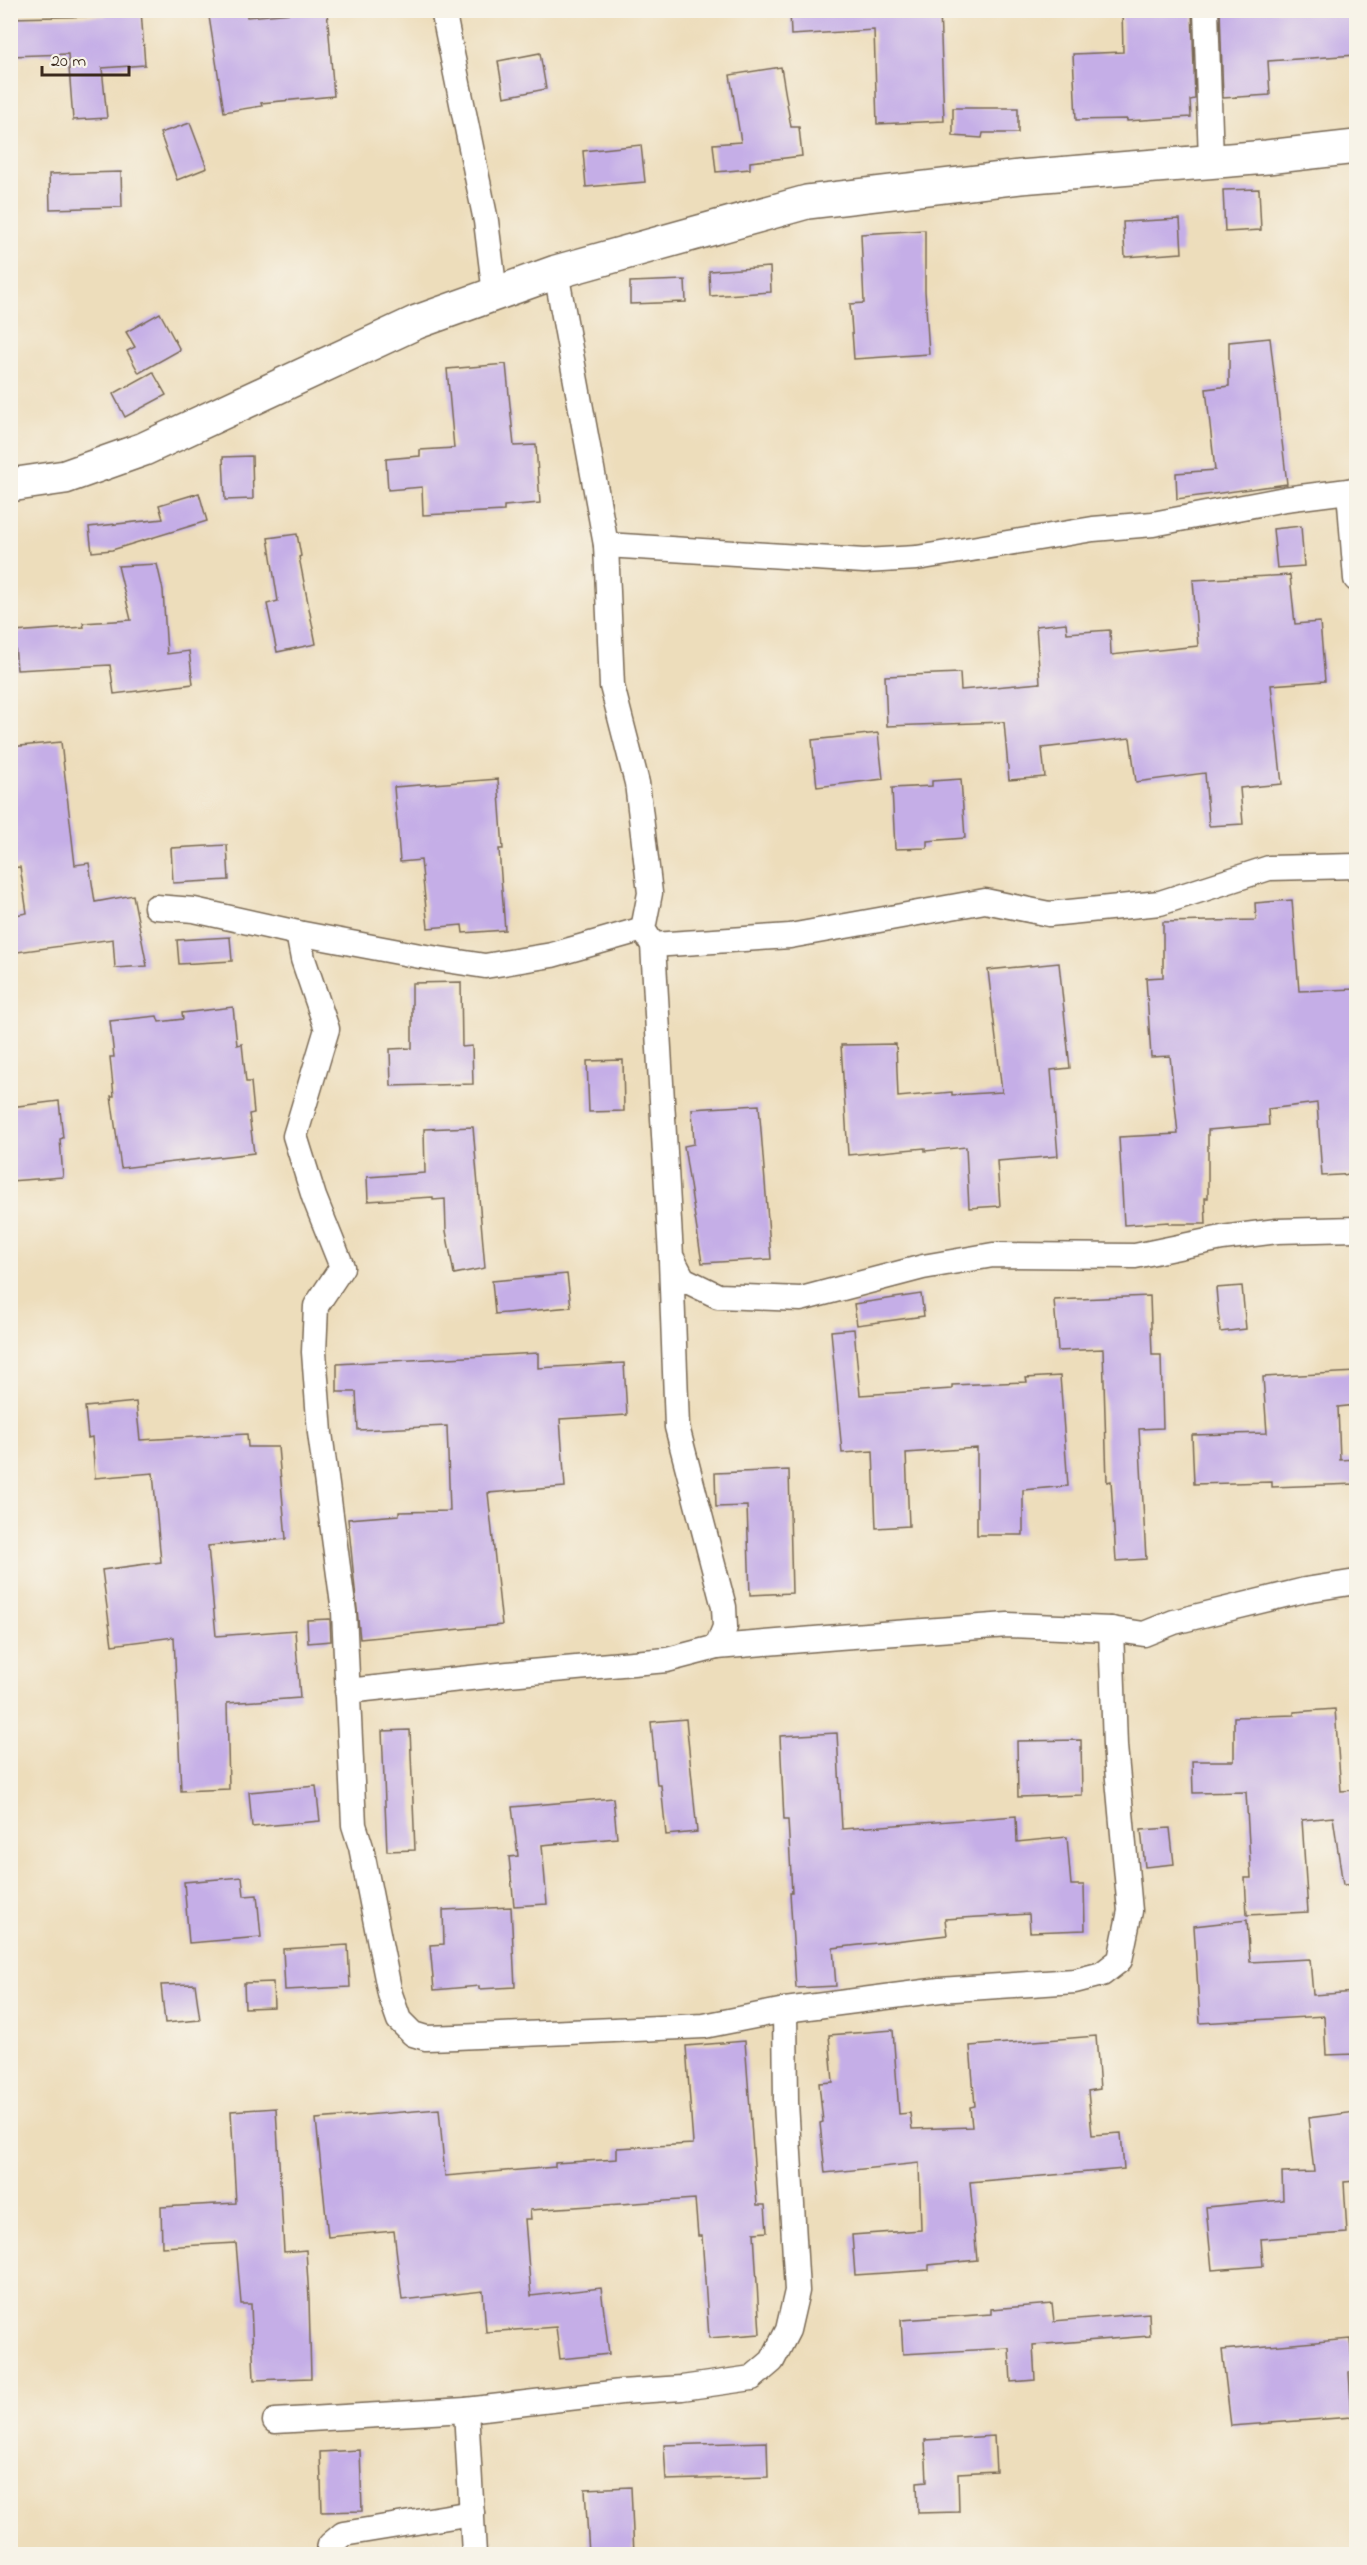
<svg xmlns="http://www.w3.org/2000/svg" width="1367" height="2565" viewBox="0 0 1367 2565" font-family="'Indie Flower',sans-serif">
<rect width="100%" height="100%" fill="#f7f3e8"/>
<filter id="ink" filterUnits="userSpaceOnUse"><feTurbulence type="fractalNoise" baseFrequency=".0167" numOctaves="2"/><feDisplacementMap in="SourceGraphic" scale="12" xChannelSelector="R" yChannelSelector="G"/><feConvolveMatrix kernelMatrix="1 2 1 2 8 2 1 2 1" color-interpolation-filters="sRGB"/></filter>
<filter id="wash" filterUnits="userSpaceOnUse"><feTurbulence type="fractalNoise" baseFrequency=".008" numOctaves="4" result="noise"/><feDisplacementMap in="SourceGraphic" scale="24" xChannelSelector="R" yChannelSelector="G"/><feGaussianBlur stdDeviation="1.35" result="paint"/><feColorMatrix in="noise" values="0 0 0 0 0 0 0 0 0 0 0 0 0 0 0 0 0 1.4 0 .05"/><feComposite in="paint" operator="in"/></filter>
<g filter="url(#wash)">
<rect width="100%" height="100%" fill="#edddbb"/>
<g id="blocks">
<!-- building -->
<g fill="#c5aee7">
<path d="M 141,10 L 145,65 L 102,68 L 107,118 L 73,120 L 68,54 L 10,56 L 10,18 L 106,16 L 106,11 Z"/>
<path d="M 208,10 L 246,10 L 247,17 L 327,10 L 334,96 L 261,103 L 262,106 L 224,112 Z"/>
<path d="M 790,10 L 940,10 L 944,121 L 877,124 L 874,30 L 791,35 Z"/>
<path d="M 1122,10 L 1192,10 L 1195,99 L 1190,100 L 1191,117 L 1127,121 L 1127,119 L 1076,120 L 1073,54 L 1123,52 Z"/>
<path d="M 1220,10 L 1356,10 L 1356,55 L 1268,61 L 1270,95 L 1223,98 Z"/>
<path d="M 540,53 L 546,89 L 504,97 L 498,61 Z"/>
<path d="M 781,67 L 791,127 L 799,127 L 802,156 L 750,162 L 750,169 L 716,172 L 713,144 L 741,142 L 730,75 Z"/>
<path d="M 953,108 L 1018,108 L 1018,133 L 983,133 L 982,138 L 953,136 Z"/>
<path d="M 190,123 L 207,168 L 177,180 L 160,133 Z"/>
<path d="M 641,145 L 645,182 L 586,187 L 583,151 Z"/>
<path d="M 121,172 L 122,207 L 50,209 L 49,174 Z"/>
<path d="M 1259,189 L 1261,230 L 1225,232 L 1223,190 Z"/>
<path d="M 1180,219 L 1182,253 L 1125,257 L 1123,222 Z"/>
<path d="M 925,230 L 925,291 L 929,354 L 854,359 L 850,304 L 864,303 L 861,234 Z"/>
<path d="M 770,267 L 771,292 L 710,296 L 709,271 Z"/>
<path d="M 685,280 L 686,302 L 630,304 L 630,282 Z"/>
<path d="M 160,313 L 180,350 L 139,373 L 127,351 L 135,347 L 126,332 Z"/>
<path d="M 1270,338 L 1287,484 L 1177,499 L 1176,473 L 1215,470 L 1206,389 L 1229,386 L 1229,342 Z"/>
<path d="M 506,364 L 514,446 L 536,445 L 540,503 L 504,506 L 504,511 L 423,515 L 422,487 L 388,490 L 386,459 L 420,456 L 420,450 L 454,448 L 447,369 Z"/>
<path d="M 153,372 L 166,395 L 125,417 L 113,394 Z"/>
<path d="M 252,456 L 253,499 L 225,500 L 223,457 Z"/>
<path d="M 199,493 L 207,521 L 112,550 L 92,552 L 89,527 L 163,519 L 159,505 Z"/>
<path d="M 1301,526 L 1304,566 L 1277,568 L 1273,529 Z"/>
<path d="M 297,534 L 301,556 L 299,557 L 316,644 L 277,652 L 267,604 L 278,601 L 268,538 Z"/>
<path d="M 157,564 L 163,590 L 167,654 L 189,651 L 193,684 L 114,694 L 110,665 L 17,670 L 14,632 L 84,627 L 83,623 L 131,620 L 118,566 Z"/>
<path d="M 1290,575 L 1295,624 L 1320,622 L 1325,681 L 1271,685 L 1282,784 L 1240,788 L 1243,824 L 1209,826 L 1205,773 L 1136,782 L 1130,738 L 1042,748 L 1045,777 L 1009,780 L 1004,722 L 887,726 L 885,676 L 960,673 L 961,690 L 1040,683 L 1036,626 L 1066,623 L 1067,633 L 1110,630 L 1111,655 L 1198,646 L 1193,580 Z"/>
<path d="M 878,733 L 883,779 L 817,787 L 812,740 Z"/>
<path d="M 61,742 L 75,865 L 89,863 L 95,902 L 133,895 L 147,966 L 115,968 L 113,939 L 10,953 L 10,916 L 27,913 L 20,867 L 10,868 L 10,747 Z"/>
<path d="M 498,779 L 503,849 L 499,849 L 505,930 L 463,933 L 462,925 L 428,928 L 421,860 L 400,862 L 394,787 Z"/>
<path d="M 961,779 L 965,838 L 927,841 L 927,848 L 895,849 L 892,788 L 932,786 L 932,781 Z"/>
<path d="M 227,845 L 229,880 L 173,883 L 171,848 Z"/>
<path d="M 1292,900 L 1299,991 L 1356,989 L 1356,1174 L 1322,1176 L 1317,1103 L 1268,1109 L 1269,1125 L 1208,1130 L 1208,1198 L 1205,1198 L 1206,1224 L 1169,1224 L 1169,1222 L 1124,1225 L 1119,1137 L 1178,1134 L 1170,1056 L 1151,1057 L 1146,978 L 1163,977 L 1163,922 L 1256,920 L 1255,903 Z"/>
<path d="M 230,937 L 232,961 L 179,964 L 177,940 Z"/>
<path d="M 1059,963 L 1070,1068 L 1051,1070 L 1058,1156 L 997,1161 L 1000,1206 L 969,1208 L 966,1147 L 925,1151 L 925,1148 L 848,1155 L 841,1045 L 896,1044 L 898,1097 L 952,1092 L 952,1095 L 1002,1092 L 988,970 Z"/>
<path d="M 461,982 L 462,1047 L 472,1046 L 473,1084 L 391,1086 L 390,1049 L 412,1048 L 412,983 Z"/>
<path d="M 233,1007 L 237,1045 L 242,1044 L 246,1082 L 251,1082 L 254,1113 L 249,1114 L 254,1153 L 121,1168 L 111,1096 L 114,1096 L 110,1057 L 114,1057 L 110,1021 L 157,1016 L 159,1022 L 183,1019 L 182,1013 Z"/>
<path d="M 623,1060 L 624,1111 L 589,1112 L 587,1061 Z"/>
<path d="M 59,1101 L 63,1138 L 60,1139 L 63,1177 L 10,1181 L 10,1107 Z"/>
<path d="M 759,1105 L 771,1259 L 702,1263 L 684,1146 L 694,1144 L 692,1109 Z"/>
<path d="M 473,1127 L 485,1268 L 454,1274 L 446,1231 L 445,1199 L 433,1200 L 433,1197 L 368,1201 L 367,1177 L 425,1173 L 424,1129 Z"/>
<path d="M 567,1274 L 571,1307 L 495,1314 L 492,1281 Z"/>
<path d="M 1242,1286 L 1246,1329 L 1220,1332 L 1216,1288 Z"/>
<path d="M 921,1294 L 924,1316 L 857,1325 L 854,1304 Z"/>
<path d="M 1150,1296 L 1152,1355 L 1161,1355 L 1163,1428 L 1139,1429 L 1146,1559 L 1116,1561 L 1111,1481 L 1107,1482 L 1103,1349 L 1058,1351 L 1054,1300 Z"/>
<path d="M 854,1329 L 860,1395 L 952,1389 L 952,1385 L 1027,1382 L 1026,1378 L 1060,1376 L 1068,1486 L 1023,1490 L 1023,1535 L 977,1535 L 977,1448 L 906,1453 L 909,1526 L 876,1528 L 873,1451 L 842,1453 L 831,1331 Z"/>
<path d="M 538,1353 L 538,1368 L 624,1363 L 627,1415 L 560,1419 L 565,1487 L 488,1493 L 502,1625 L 360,1639 L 348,1519 L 399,1515 L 399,1512 L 450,1511 L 447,1426 L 358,1430 L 356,1392 L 337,1392 L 337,1364 Z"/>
<path d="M 1356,1372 L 1356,1405 L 1338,1407 L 1340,1460 L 1356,1459 L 1356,1484 L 1272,1487 L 1272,1482 L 1194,1484 L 1192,1435 L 1267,1433 L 1263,1377 Z"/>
<path d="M 136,1402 L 140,1440 L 247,1434 L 248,1447 L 278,1447 L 286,1539 L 208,1546 L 216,1636 L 295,1630 L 300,1698 L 227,1703 L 229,1789 L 181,1791 L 174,1637 L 112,1645 L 102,1570 L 161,1562 L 153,1473 L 95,1478 L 92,1437 L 88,1438 L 85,1407 Z"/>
<path d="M 789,1470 L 792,1593 L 750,1595 L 747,1506 L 716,1507 L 715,1473 Z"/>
<path d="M 330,1619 L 331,1641 L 308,1643 L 307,1620 Z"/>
<path d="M 1335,1709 L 1341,1791 L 1356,1790 L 1356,1884 L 1343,1885 L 1333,1817 L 1302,1820 L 1308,1912 L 1247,1915 L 1245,1878 L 1251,1878 L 1246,1792 L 1193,1793 L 1192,1761 L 1234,1761 L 1234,1717 L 1294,1715 L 1294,1712 Z"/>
<path d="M 686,1719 L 697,1832 L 666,1835 L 661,1785 L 657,1785 L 651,1722 Z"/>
<path d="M 410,1730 L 415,1850 L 387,1851 L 382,1731 Z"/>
<path d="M 837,1733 L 842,1829 L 1016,1816 L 1017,1842 L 1067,1837 L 1071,1885 L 1084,1885 L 1085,1930 L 1030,1932 L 1029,1914 L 945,1919 L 947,1935 L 833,1948 L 836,1986 L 796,1988 L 790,1893 L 792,1893 L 788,1820 L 784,1820 L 780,1736 Z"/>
<path d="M 1081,1740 L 1082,1795 L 1018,1797 L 1017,1741 Z"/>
<path d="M 316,1786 L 320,1821 L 252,1827 L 249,1792 Z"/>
<path d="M 613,1798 L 617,1838 L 542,1845 L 547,1904 L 514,1906 L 509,1857 L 518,1856 L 512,1807 Z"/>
<path d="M 1170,1828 L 1174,1864 L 1145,1867 L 1141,1830 Z"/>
<path d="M 242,1877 L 244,1896 L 257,1895 L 261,1937 L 189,1943 L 184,1882 Z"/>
<path d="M 511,1907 L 515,1987 L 479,1989 L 479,1986 L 434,1990 L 430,1945 L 444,1944 L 443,1910 Z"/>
<path d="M 1247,1920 L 1250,1962 L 1310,1959 L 1313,1995 L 1356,1992 L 1356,2054 L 1326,2055 L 1324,2016 L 1200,2023 L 1194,1926 Z"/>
<path d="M 348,1945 L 350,1987 L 285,1990 L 283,1949 Z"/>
<path d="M 273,1982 L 274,2007 L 245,2008 L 244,1983 Z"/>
<path d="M 195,1984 L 200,2020 L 165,2023 L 161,1985 Z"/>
<path d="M 893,2030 L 899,2114 L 910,2113 L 912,2129 L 972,2127 L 970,2107 L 975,2106 L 970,2046 L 1096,2036 L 1100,2089 L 1088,2091 L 1092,2135 L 1121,2133 L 1124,2169 L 970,2182 L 977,2260 L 929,2265 L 929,2270 L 855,2275 L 852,2235 L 921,2230 L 919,2163 L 825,2173 L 820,2123 L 823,2122 L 819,2083 L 833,2082 L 829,2035 Z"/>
<path d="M 745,2041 L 757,2205 L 765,2205 L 767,2232 L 754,2233 L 760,2334 L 709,2338 L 702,2236 L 698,2236 L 695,2199 L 530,2210 L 531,2219 L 525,2219 L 531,2296 L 601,2288 L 609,2354 L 560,2359 L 556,2327 L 486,2332 L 483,2291 L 402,2300 L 394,2231 L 328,2237 L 316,2119 L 439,2109 L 445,2176 L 555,2167 L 555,2163 L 617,2159 L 617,2148 L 693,2144 L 686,2046 Z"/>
<path d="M 276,2108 L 284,2252 L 306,2250 L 309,2299 L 311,2378 L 254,2380 L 251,2304 L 241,2304 L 236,2243 L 162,2247 L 161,2207 L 236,2203 L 231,2111 Z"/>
<path d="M 1356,2112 L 1356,2181 L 1344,2182 L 1347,2233 L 1261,2239 L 1263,2266 L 1212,2270 L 1206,2207 L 1283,2200 L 1282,2173 L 1314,2172 L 1308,2118 Z"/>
<path d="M 1052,2304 L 1054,2321 L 1149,2313 L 1150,2336 L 1033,2345 L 1035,2380 L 1011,2382 L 1009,2348 L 903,2354 L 901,2320 L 991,2314 L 991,2309 Z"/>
<path d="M 1350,2339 L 1353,2371 L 1349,2372 L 1352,2417 L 1231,2426 L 1222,2350 Z"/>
<path d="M 994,2436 L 996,2471 L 958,2473 L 959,2512 L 918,2513 L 917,2482 L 927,2481 L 925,2440 Z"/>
<path d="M 767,2442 L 768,2477 L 666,2480 L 664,2445 Z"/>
<path d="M 360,2450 L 362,2511 L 322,2512 L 320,2452 Z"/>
<path d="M 631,2487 L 634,2554 L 589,2554 L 585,2489 Z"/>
</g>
</g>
</g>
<g filter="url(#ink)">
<use href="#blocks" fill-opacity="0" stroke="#796955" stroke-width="1.5"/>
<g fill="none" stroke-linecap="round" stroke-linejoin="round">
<!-- street casing -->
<g stroke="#796955" stroke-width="27">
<g id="street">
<path d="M 443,10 L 486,221 L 495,294"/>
<path d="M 1206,10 L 1211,161"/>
<path d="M 556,272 L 606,545 L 612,686 L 637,783 L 650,893 L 643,929 L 653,945 L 671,1256 L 683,1279 L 718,1296 L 801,1299 L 923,1267 L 993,1255 L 1135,1256 L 1222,1238 L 1277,1231 L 1356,1229"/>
<path d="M 1349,491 L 1356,579"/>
<path d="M 606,545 L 864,561 L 917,558 L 1093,529 L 1153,524 L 1285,499 L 1356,490"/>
<path d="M 156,907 L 194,910 L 298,933 L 420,956 L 485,966 L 552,955 L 643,929"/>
<path d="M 298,933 L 303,959 L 327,1029 L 295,1136 L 314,1197 L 342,1267 L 316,1306 L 314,1352 L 320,1433 L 344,1612 L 354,1825 L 361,1847 L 390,1994 L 399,2020 L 413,2034 L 426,2038 L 456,2037 L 704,2026 L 785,2010 L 940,1990 L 1075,1981 L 1102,1974 L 1120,1960 L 1130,1911 L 1115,1746 L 1111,1629"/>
<path d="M 653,945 L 790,936 L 985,901 L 1049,914 L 1160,903 L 1269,868 L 1356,866"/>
<path d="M 671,1261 L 677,1427 L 724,1607 L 725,1627 L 717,1647"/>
<path d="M 347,1691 L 508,1674 L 667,1660 L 717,1647 L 839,1637 L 1008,1625 L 1111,1629 L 1144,1634 L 1174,1622 L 1305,1590 L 1356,1582"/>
<path d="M 466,2410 L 474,2554"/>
<path d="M 275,2421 L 466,2410 L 621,2392 L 682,2388 L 752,2378 L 772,2361 L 788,2330 L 797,2291 L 786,2102 L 785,2010"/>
<path d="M 328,2554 L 330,2545 L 343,2534 L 472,2513"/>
</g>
</g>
<!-- secondary casing -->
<g stroke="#796955" stroke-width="36">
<path id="secondary" d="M 10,485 L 65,477 L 144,449 L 417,322 L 556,272 L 807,202 L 1020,177 L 1267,157 L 1356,147"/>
</g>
<!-- street -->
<use href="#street" stroke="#fff" stroke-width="24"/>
<!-- secondary -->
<use href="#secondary" stroke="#fff" stroke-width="33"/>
</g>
</g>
<!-- margin -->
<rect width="1367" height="2565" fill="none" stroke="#f7f3e8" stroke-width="36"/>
<!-- scale -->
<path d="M42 66v9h87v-9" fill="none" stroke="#3b2a1e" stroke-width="3"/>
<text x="51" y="66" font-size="18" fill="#3b2a1e" stroke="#f7f3e8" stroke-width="4.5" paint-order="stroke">20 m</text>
</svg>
